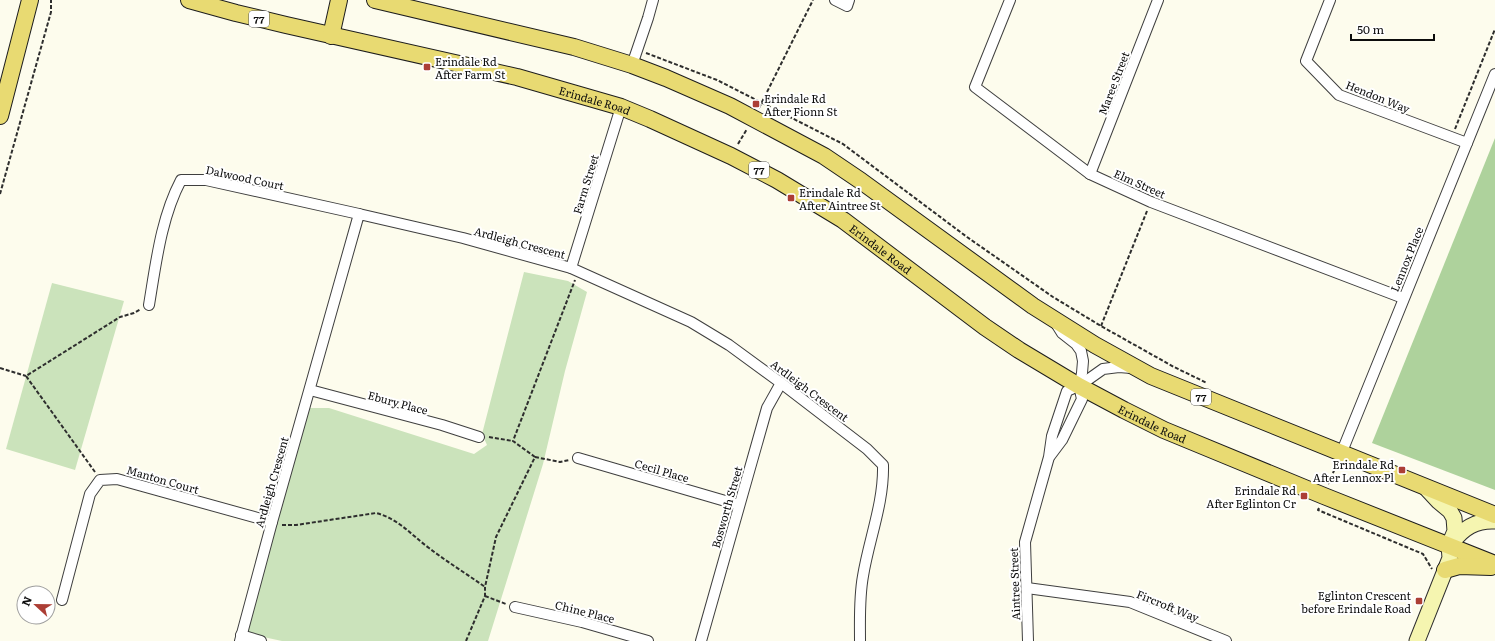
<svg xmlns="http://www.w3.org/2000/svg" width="1495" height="641" viewBox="0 0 1495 641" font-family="Literata,serif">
<rect width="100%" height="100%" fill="#fdfced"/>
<!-- green -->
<g fill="#cbe3bb">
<path d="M 524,272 L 568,281 L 587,292 L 565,371 L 543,464 L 488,641 L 282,641 L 244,633 L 306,408 L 329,408 L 474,454 L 487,445 L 482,434 Z"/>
<path d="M 52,283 L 124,301 L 75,470 L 6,449 Z"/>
</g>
<!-- forest -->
<path fill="#aed29c" d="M 1495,138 L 1495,490 L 1372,443 Z"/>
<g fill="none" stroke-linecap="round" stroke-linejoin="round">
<!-- street casing -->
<g stroke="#3f3f3f" stroke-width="12">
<g id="street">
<path d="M 835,0 L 847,6 L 849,0"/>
<path d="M 1010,0 L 975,87 L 1090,174 L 1151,202 L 1403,298"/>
<path d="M 1330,0 L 1306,61 L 1339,95 L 1467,143"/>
<path d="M 632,65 L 648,18 L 653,0"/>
<path d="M 1090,174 L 1158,0"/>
<path d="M 571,268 L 621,107"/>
<path d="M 149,305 C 156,263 161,218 181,180 L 206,180 L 359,214"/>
<path d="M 310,390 L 442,425 L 479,437"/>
<path d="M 1341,454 L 1495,74"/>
<path d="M 1050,456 L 1062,440 L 1082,399 L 1079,386 L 1082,373 L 1083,361 L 1081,351 L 1076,344 L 1062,333 L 1057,325"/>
<path d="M 578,458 L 739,505"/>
<path d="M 1027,588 L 1130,602 L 1226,641"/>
<path d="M 62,600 L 90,494 L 100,480 L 117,479 L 272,522"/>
<path d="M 515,607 L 582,622 L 648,641"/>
<path d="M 241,635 L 261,641"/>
<path d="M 240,641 L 272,522 L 359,214 L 463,238 L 571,268 L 691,322 L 729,345 L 781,383 L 867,449 L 883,465 C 884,503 869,539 863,576 C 859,598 860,620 860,641"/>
<path d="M 701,641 L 767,408 L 781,383"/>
<path d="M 1028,641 L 1025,542 L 1049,457 L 1052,436 L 1067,391 L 1079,386 L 1103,369 L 1119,367 L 1131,368"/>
</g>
</g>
<!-- secondary casing -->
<g stroke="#2e2e2e" stroke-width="17">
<g id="secondary">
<path d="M 1452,543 C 1463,528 1476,520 1495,521"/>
<path d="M 1417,641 L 1450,558 L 1449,545 L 1455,531 L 1454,518 L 1450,511 L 1438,501 L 1425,487"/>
</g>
</g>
<!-- primary casing -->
<g stroke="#1d1d1d" stroke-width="18">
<g id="primary">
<path id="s1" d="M 189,0 L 236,13 L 286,25 L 517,77 L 621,107 L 650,119 L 731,156 L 777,180 L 843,220 L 985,327 L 1019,350 L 1079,386 L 1124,410 L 1164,430 L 1324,496 L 1495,564"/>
<path d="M 375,0 L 574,47 L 632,65 L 666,78 L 730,106 L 824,156 L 861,181 L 1033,306 L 1095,345 L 1151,376 L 1495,515"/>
<path d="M 331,36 L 339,0"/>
<path d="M 0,116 L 30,0"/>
<path d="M 1445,570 L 1459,566 L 1491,567"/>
</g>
</g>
<!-- path -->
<g stroke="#2e2e2e" stroke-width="2" stroke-dasharray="4 2" stroke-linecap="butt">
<path d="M 646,53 L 717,80 L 843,144 L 967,237 L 1053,297 L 1101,326 L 1174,367 L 1207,383"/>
<path d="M 759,108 L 813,0"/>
<path d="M 1455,129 L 1495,29"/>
<path d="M 738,144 L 747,129"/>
<path d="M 0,194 L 51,12 L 51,0"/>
<path d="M 1101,326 L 1147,211"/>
<path d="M 0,368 L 26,376"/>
<path d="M 489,437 L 513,441"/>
<path d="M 535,457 L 560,462 L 569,460"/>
<path d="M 95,472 L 26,376 L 120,317 L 134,313 L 141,309"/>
<path d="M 1328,484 L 1337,464"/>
<path d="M 1319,508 L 1318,510 L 1423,554 L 1432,569"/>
<path d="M 282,525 L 296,525 L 376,513 C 399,519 410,534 429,548 C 447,562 467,574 485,587"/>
<path d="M 485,596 L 506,604"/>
<path d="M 466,641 L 485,596 L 485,587 L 496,537 L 535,457 L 513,441 L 575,280"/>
</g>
<!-- street -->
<use href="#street" stroke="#fff" stroke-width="10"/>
<!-- secondary -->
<use href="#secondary" stroke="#f5f5b0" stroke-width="15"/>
<!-- primary -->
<use href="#primary" stroke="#e8da72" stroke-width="16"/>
</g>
<!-- markers -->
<g fill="#ac3e35" stroke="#fff" stroke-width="1.5">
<rect x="423" y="63" width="8" height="8" rx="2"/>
<rect x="752" y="100" width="8" height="8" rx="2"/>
<rect x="787" y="194" width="8" height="8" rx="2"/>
<rect x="1398" y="466" width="8" height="8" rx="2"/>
<rect x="1300" y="492" width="8" height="8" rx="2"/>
<rect x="1415" y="597" width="8" height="8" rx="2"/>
</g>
<g text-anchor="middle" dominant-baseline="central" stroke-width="4" stroke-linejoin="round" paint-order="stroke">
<!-- shield labels -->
<g fill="#fff" stroke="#555" stroke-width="1">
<rect x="249" y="11" width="20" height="16" rx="3"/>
<rect x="749" y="162" width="20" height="16" rx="3"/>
<rect x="1191" y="389" width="20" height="16" rx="3"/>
</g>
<g font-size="10" font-weight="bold" fill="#0c0c0c">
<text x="259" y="19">77</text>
<text x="759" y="170">77</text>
<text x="1201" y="397">77</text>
</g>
<!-- poi labels -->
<g font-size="11" fill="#0c0c0c" stroke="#fff" text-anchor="start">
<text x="435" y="61">Erindale Rd<tspan x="435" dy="13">After Farm St</tspan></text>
<text x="764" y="98">Erindale Rd<tspan x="764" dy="13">After Fionn St</tspan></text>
<text x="799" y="192">Erindale Rd<tspan x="799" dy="13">After Aintree St</tspan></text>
<text x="1394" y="464" text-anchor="end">Erindale Rd<tspan x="1394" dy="13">After Lennox Pl</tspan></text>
<text x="1296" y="490" text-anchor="end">Erindale Rd<tspan x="1296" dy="13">After Eglinton Cr</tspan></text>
<text x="1411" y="595" text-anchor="end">Eglinton Crescent<tspan x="1411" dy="13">before Erindale Road</tspan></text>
</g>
<!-- street labels -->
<g font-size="11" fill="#0c0c0c" stroke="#fff">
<text transform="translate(1113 83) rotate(-69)">Maree Street</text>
<text transform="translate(1378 96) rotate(22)">Hendon Way</text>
<text stroke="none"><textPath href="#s1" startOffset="418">Erindale Road</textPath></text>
<text transform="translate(245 177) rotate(12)">Dalwood Court</text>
<text transform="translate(1140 183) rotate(24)">Elm Street</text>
<text transform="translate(585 184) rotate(-73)">Farm Street</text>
<text transform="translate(520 242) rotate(15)">Ardleigh Crescent</text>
<text stroke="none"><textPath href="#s1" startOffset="742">Erindale Road</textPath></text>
<text transform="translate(1406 259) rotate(-68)">Lennox Place</text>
<text transform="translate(810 390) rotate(37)">Ardleigh Crescent</text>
<text transform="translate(398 402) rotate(15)">Ebury Place</text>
<text stroke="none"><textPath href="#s1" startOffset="1066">Erindale Road</textPath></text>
<text transform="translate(662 470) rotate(16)">Cecil Place</text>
<text transform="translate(163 479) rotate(16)">Manton Court</text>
<text transform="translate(271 482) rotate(-74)">Ardleigh Crescent</text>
<text transform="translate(726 507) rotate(-74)">Bosworth Street</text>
<text transform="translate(1014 584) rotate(-92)">Aintree Street</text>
<text transform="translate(1168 605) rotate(22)">Fircroft Way</text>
<text transform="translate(585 611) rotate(14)">Chine Place</text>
</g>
</g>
<!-- north arrow -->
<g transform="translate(36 605) rotate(292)"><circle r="19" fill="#ffffff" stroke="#9e9e9e"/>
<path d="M0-3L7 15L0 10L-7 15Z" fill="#ac3e35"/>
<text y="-6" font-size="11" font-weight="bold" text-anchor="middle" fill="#0c0c0c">N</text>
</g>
<!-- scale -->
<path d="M1351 34v6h83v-6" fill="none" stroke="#0c0c0c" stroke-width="2"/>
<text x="1357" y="34" font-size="12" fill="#0c0c0c" stroke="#ffffff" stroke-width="3" paint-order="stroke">50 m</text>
</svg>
